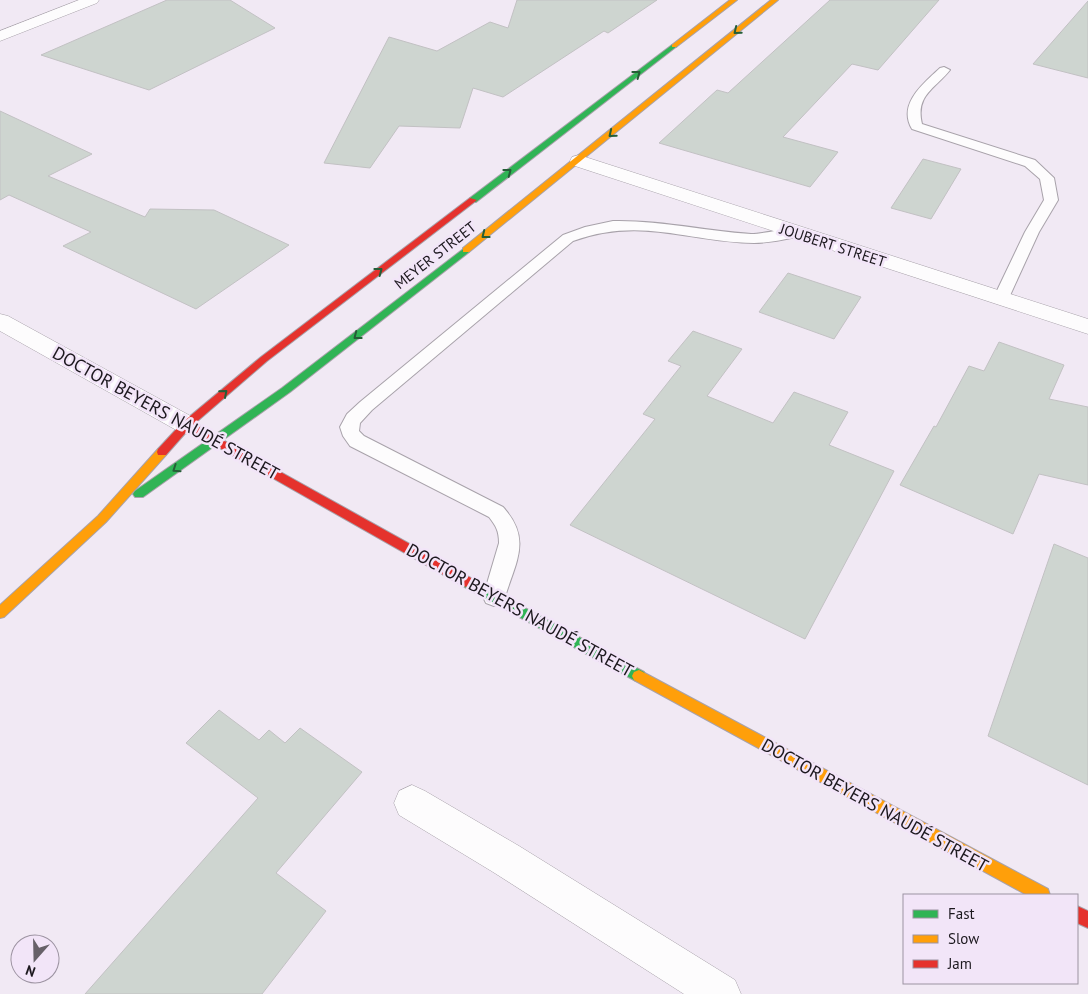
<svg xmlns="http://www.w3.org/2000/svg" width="1088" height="994" viewBox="0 0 1088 994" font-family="'PT Sans',sans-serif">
<rect width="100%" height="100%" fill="#f1e9f4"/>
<!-- building -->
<g fill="#ced5d0" stroke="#c2c1c3">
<path d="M 167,0 L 230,0 L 275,28 L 149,90 L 41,55 Z"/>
<path d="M 517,0 L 657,0 L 608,33 L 604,31 L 503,97 L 473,88 L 460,128 L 399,126 L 370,168 L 324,163 L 389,37 L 437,51 L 490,22 L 508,28 Z"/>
<path d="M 830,0 L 939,0 L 878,70 L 852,64 L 783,137 L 838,152 L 810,187 L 659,143 L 717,90 L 728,93 Z"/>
<path d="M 1088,1 L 1088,78 L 1033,64 Z"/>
<path d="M 0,111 L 92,154 L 48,176 L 145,217 L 150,209 L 214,210 L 289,245 L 196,309 L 63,246 L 91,232 L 9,195 L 0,200 Z"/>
<path d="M 923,159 L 961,169 L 931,219 L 891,208 Z"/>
<path d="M 788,273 L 861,297 L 834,339 L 759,312 Z"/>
<path d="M 693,331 L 742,349 L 707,396 L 773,423 L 794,392 L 848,412 L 829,445 L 894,471 L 805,639 L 570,525 L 655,419 L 643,414 L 681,366 L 668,361 Z"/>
<path d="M 999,342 L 1064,365 L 1049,399 L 1088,407 L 1088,485 L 1039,474 L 1013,534 L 900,485 L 934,426 L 936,427 L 969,366 L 984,371 Z"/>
<path d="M 1054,544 L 1088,558 L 1088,785 L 988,736 Z"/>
<path d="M 219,710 L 259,740 L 269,730 L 285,743 L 300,728 L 362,772 L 276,873 L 326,911 L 262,994 L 85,994 L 258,798 L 186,743 Z"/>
</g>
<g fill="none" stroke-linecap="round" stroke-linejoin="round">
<!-- lane casing -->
<g stroke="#a8a2aa" stroke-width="2">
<g id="lane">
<path d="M 944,67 L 950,70 C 935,89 915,95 922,124 L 1035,160 L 1054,178 L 1058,200 L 1039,232 L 1007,302 L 995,302 L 993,299 L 1025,232 L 1044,200 L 1040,179 L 1025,166 L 912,129 C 897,104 924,83 940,68 Z"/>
<path d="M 613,221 C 660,220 705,231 751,234 C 767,234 786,226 801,230 L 803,233 L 801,236 L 796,237 C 782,240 768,243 754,243 C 688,242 641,216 573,241 L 372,410 L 360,423 L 359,431 L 364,436 L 503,507 C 532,539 516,561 505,597 L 502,603 L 494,606 L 486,603 L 483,597 L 499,543 C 499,531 496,526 489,517 L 350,446 L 343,436 L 340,427 L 347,414 L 360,402 L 563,235 L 585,227 Z"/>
</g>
</g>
<!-- street casing -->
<g stroke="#a8a2aa" stroke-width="1">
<g id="street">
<path d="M 79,0 L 99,0 L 97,3 L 0,41 L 0,31 Z"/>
<path d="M 579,155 L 1088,319 L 1088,334 L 572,165 L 570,161 L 572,157 Z"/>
<path d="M 0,314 L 8,316 L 196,419 L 200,425 L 196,431 L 187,434 L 178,431 L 0,331 Z"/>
<path d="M 412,785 L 425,791 L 519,846 L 735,980 L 741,994 L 684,994 L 493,872 L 399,815 L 394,803 L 399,791 Z"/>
</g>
</g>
<!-- fast casing -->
<g stroke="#a8a2aa" stroke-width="2">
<g id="fast">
<path d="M 672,45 L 677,46 L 476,202 L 470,202 L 470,198 Z"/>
<path d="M 466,247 L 469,248 L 469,252 L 290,392 L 143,497 L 135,497 L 133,494 L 135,491 L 282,388 Z"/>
<path d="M 467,577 L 644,672 L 646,676 L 644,680 L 639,682 L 634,680 L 463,586 L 461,582 L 463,578 Z"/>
</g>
</g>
<!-- slow casing -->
<g stroke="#a8a2aa" stroke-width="2">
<g id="slow">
<path d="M 730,0 L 737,0 L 676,47 L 672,47 L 672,45 Z"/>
<path d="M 771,0 L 778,0 L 469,252 L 463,252 L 463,248 Z"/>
<path d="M 162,448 L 167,452 L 166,455 L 106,522 L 4,617 L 0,618 L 0,605 L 98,516 L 158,449 Z"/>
<path d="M 639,670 L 1048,889 L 1050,895 L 1027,895 L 634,680 L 632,676 L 634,672 Z"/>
</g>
</g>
<!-- jam casing -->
<g stroke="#a8a2aa" stroke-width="2">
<g id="jam">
<path d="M 470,198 L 477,200 L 267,361 L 194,424 L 471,578 L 473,582 L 471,586 L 467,587 L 463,586 L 188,430 L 166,455 L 158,455 L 157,452 L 158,449 L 183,422 L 261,357 Z"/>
<path d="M 1077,906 L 1088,911 L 1088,928 L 1077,923 Z"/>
</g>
</g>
<!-- lane -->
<use href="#lane" fill="#fdfcfd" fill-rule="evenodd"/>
<!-- street -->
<use href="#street" fill="#fdfcfd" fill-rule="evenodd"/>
<!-- fast -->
<use href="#fast" fill="#30b455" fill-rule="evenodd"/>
<!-- slow -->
<use href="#slow" fill="#ff9f0a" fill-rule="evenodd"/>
<!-- jam -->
<use href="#jam" fill="#e5322d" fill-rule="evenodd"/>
</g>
<!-- one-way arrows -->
<defs><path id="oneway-chevron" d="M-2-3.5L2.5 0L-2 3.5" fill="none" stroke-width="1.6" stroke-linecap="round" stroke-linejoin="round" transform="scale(1.25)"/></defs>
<g stroke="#255e37">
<use href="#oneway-chevron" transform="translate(737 31) rotate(141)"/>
<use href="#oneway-chevron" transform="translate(637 74) rotate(-37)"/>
<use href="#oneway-chevron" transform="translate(612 134) rotate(141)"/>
<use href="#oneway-chevron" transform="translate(508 172) rotate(-37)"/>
<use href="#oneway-chevron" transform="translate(485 235) rotate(142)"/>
<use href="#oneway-chevron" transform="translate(379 271) rotate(-37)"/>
<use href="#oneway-chevron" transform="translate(357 336) rotate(142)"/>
<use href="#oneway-chevron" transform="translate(224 393) rotate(-41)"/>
<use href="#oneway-chevron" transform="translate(176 469) rotate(146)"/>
</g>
<g text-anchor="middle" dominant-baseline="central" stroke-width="5" stroke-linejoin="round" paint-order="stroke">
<!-- far-street labels -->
<g font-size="15" fill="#1c181e" stroke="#f2e5f8">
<text transform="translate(833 245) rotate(18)">JOUBERT STREET</text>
<text transform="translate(435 255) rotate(-38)">MEYER STREET</text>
</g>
<!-- street labels -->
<g font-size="18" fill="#1c181e" stroke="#f2e5f8">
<text transform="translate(166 413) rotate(29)">DOCTOR BEYERS NAUDÉ STREET</text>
<text transform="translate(520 610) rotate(29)">DOCTOR BEYERS NAUDÉ STREET</text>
<text transform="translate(875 805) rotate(29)">DOCTOR BEYERS NAUDÉ STREET</text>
</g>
</g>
<!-- legend -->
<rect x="903" y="894" width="175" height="90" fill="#f2e5f8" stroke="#9c93a1"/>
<rect x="913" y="910" width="25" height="8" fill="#30b455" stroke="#9c93a1"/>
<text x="948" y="919" font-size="15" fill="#1c181e">Fast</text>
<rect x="913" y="935" width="25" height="8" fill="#ff9f0a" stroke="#9c93a1"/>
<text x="948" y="944" font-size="15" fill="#1c181e">Slow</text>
<rect x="913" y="960" width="25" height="8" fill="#e5322d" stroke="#9c93a1"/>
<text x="948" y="969" font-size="15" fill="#1c181e">Jam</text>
<!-- north arrow -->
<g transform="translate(35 959) rotate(200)"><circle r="24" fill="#f2e5f8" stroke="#9c93a1"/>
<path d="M0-4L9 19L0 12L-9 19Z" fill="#676169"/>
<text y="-8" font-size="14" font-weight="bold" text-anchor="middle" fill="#1c181e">N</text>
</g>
</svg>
